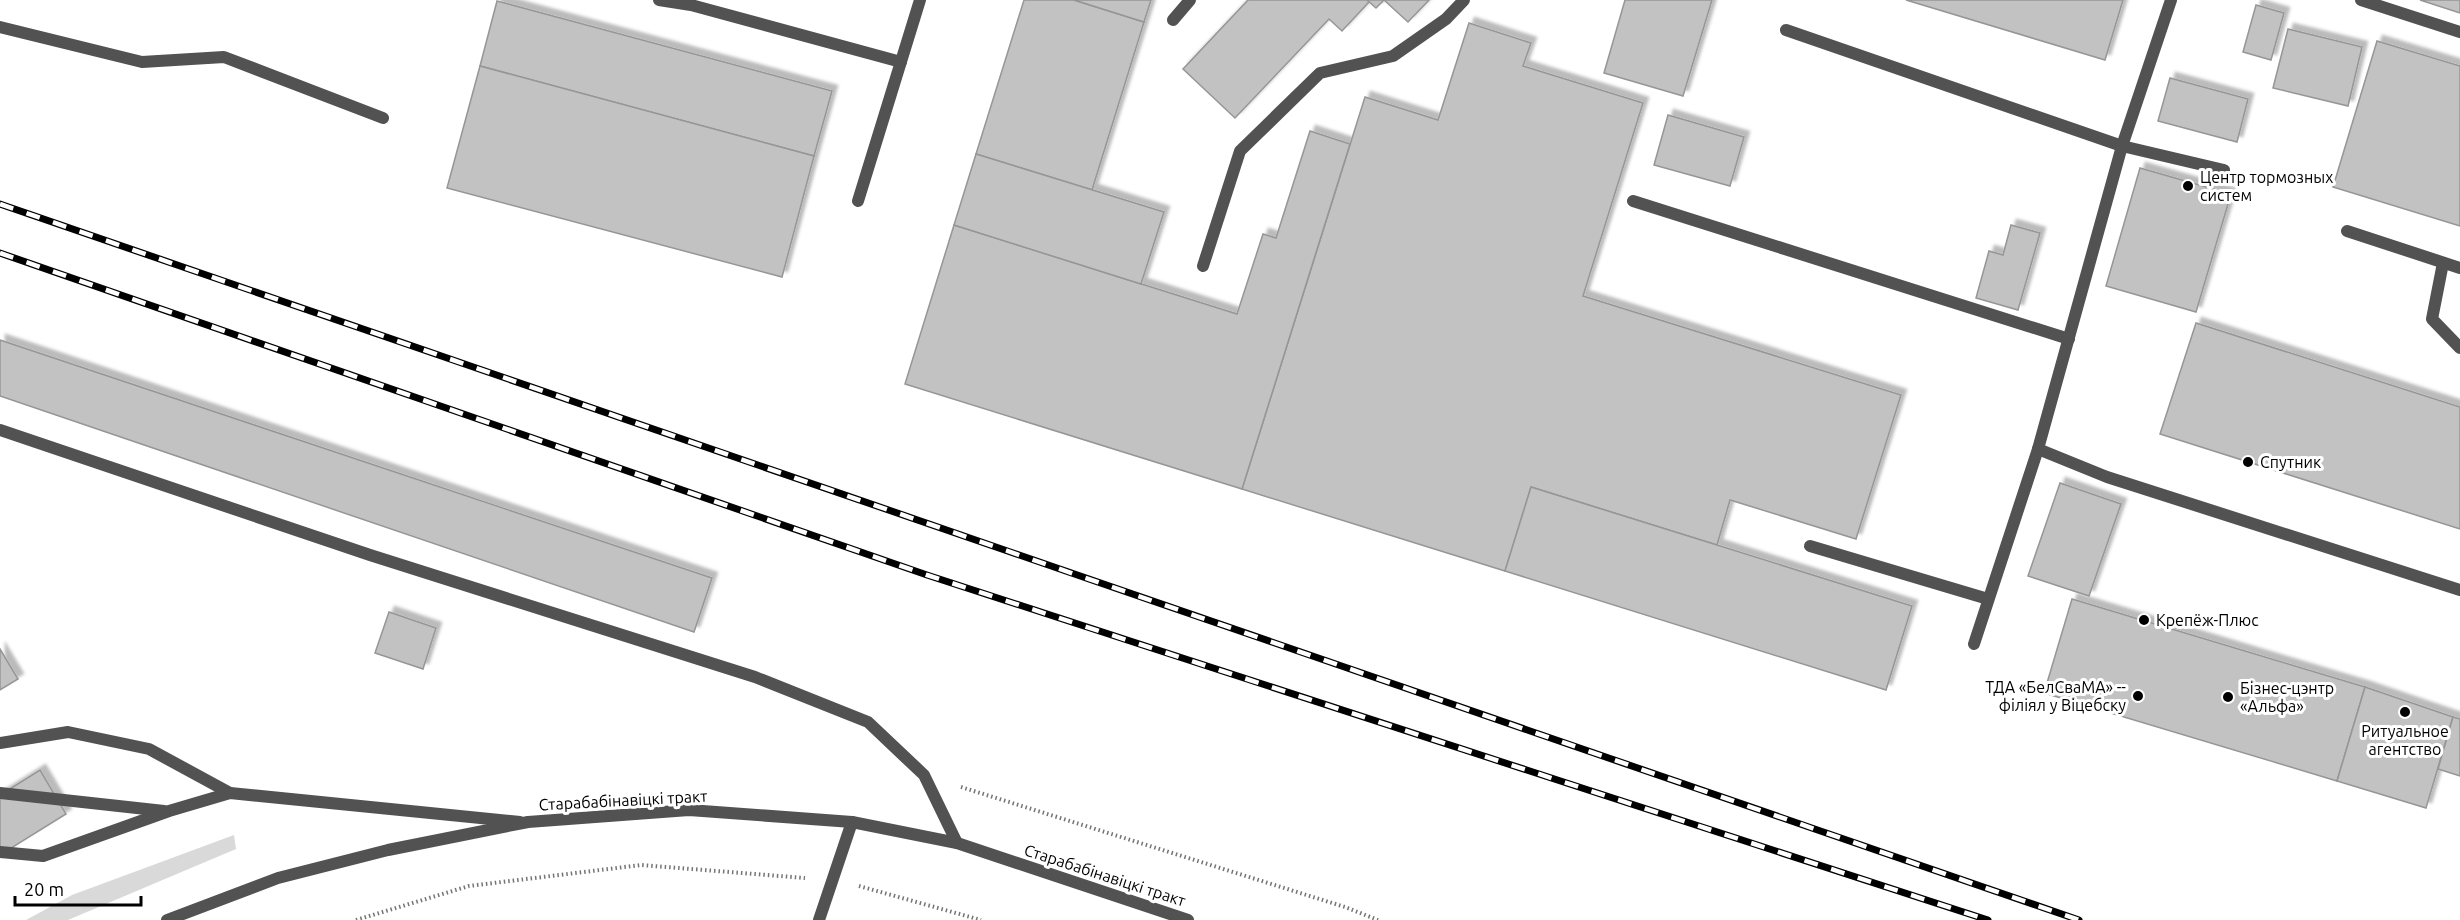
<svg xmlns="http://www.w3.org/2000/svg" width="2460" height="920" viewBox="0 0 2460 920" font-family="Ubuntu,sans-serif">
<defs>
<filter id="shadow"><feDropShadow dx="5.5" dy="-5.5" stdDeviation="1.5" flood-color="#0004"/></filter>
</defs>
<rect width="100%" height="100%" fill="#fff"/>
<!-- green -->
<path fill="#d9d9d9" d="M 234,835 L 236,849 L 68,920 L 26,920 L 72,895 Z"/>
<!-- building -->
<g fill="#c2c2c2" stroke="#969696" stroke-width="1.5" filter="url(#shadow)">
<path d="M 1024,0 L 1074,0 L 1144,22 L 1092,190 L 976,154 Z"/>
<path d="M 1074,0 L 1151,0 L 1144,22 Z"/>
<path d="M 1248,0 L 1367,0 L 1369,2 L 1342,31 L 1329,19 L 1235,118 L 1183,69 Z"/>
<path d="M 1367,0 L 1384,0 L 1376,8 Z"/>
<path d="M 1384,0 L 1429,0 L 1408,22 Z"/>
<path d="M 1625,0 L 1712,0 L 1683,96 L 1604,73 Z"/>
<path d="M 1906,0 L 2123,0 L 2105,60 Z"/>
<path d="M 2420,0 L 2460,0 L 2460,13 Z"/>
<path d="M 497,1 L 832,91 L 814,156 L 480,66 Z"/>
<path d="M 2256,5 L 2284,13 L 2271,60 L 2243,52 Z"/>
<path d="M 1469,23 L 1531,43 L 1523,66 L 1643,103 L 1583,296 L 1901,395 L 1856,539 L 1730,500 L 1717,545 L 1531,487 L 1505,571 L 1242,489 L 1365,97 L 1438,120 Z"/>
<path d="M 2288,29 L 2362,47 L 2348,106 L 2273,88 Z"/>
<path d="M 2377,41 L 2460,66 L 2460,226 L 2333,187 Z"/>
<path d="M 480,66 L 814,156 L 782,277 L 447,188 Z"/>
<path d="M 2170,78 L 2248,99 L 2237,142 L 2158,121 Z"/>
<path d="M 1668,115 L 1744,137 L 1730,186 L 1654,165 Z"/>
<path d="M 1310,131 L 1350,144 L 1242,489 L 905,384 L 954,225 L 1237,314 L 1263,234 L 1276,238 Z"/>
<path d="M 976,154 L 1164,212 L 1141,284 L 954,225 Z"/>
<path d="M 2140,168 L 2231,194 L 2196,312 L 2106,286 Z"/>
<path d="M 2011,225 L 2040,233 L 2018,310 L 1976,298 L 1989,251 L 2003,255 Z"/>
<path d="M 2196,323 L 2460,407 L 2460,529 L 2160,434 Z"/>
<path d="M 0,340 L 712,578 L 694,632 L 0,396 Z"/>
<path d="M 2060,483 L 2121,504 L 2089,596 L 2028,576 Z"/>
<path d="M 1531,487 L 1912,606 L 1886,690 L 1505,571 Z"/>
<path d="M 2072,599 L 2365,687 L 2337,781 L 2044,693 Z"/>
<path d="M 389,612 L 436,628 L 423,669 L 375,653 Z"/>
<path d="M 0,649 L 18,679 L 0,690 Z"/>
<path d="M 2365,687 L 2453,717 L 2426,808 L 2337,781 Z"/>
<path d="M 2453,717 L 2460,719 L 2460,776 L 2438,769 Z"/>
<path d="M 40,770 L 66,814 L 0,855 L 0,795 Z"/>
</g>
<g fill="none" stroke-linecap="round" stroke-linejoin="round">
<!-- path -->
<g stroke="#747474" stroke-width="4" stroke-dasharray="1.5 3" stroke-linecap="butt">
<path d="M 961,787 L 1345,907 L 1378,920"/>
<path d="M 859,886 L 981,920"/>
<path d="M 356,920 L 469,886 L 641,865 L 805,878"/>
</g>
<!-- service -->
<g stroke="#525252" stroke-width="12">
<path d="M 659,0 L 691,5 L 901,62"/>
<path d="M 2361,0 L 2460,32"/>
<path d="M 1173,20 L 1190,0"/>
<path d="M 0,27 L 142,62 L 224,57 L 383,118"/>
<path d="M 1786,30 L 2122,146 L 2224,170"/>
<path d="M 858,201 L 920,0"/>
<path d="M 1633,201 L 2069,339"/>
<path d="M 2347,231 L 2460,268"/>
<path d="M 2443,263 L 2432,319 L 2460,348"/>
<path d="M 1203,266 L 1240,151 L 1320,73 L 1393,56 L 1446,19 L 1464,0"/>
<path d="M 0,430 L 370,555 L 755,677 L 868,722 L 924,775 L 957,843"/>
<path d="M 2038,449 L 2107,477 L 2460,590"/>
<path d="M 1810,546 L 1988,599"/>
<path d="M 1974,644 L 2038,449 L 2122,146 L 2171,0"/>
<path d="M 0,743 L 68,732 L 149,749 L 230,793"/>
<path d="M 0,793 L 164,811"/>
<path d="M 0,852 L 43,856 L 169,811 L 230,793 L 520,822"/>
<path d="M 819,920 L 852,822"/>
</g>
<!-- minor -->
<path stroke="#525252" stroke-width="12" d="M 167,920 L 278,878 L 388,850 L 528,822 L 689,810 L 852,822 L 957,843 L 1188,920"/>
<!-- rail casing -->
<g stroke="#000" stroke-width="7">
<g id="rail">
<path d="M 0,204 L 2079,920"/>
<path d="M 0,253 L 927,575 L 1988,920"/>
</g>
</g>
<!-- rail -->
<use href="#rail" stroke="#fff" stroke-width="4.5" stroke-dasharray="14" stroke-linecap="butt"/>
</g>
<!-- markers -->
<g fill="#000" stroke="#fff" stroke-width="2">
<circle cx="2188" cy="186" r="6"/>
<circle cx="2248" cy="462" r="6"/>
<circle cx="2144" cy="620" r="6"/>
<circle cx="2138" cy="696" r="6"/>
<circle cx="2228" cy="697" r="6"/>
<circle cx="2405" cy="712" r="6"/>
</g>
<g text-anchor="middle" dominant-baseline="central" stroke-width="6" stroke-linejoin="round" paint-order="stroke">
<!-- poi labels -->
<g font-size="16" fill="#000" stroke="#fff" text-anchor="start">
<text x="2200" y="177">Центр тормозных<tspan x="2200" dy="18">систем</tspan></text>
<text x="2260" y="462">Спутник</text>
<text x="2156" y="620">Крепёж-Плюс</text>
<text x="2126" y="687" text-anchor="end">ТДА «БелСваМА» --<tspan x="2126" dy="18">філіял у Віцебску</tspan></text>
<text x="2240" y="688">Бізнес-цэнтр<tspan x="2240" dy="18">«Альфа»</tspan></text>
<text x="2405" y="731" text-anchor="middle">Ритуальное<tspan x="2405" dy="18">агентство</tspan></text>
</g>
<!-- street labels -->
<g font-size="16" fill="#000" stroke="#fff">
<text transform="translate(623 800) rotate(-3)">Старабабінавіцкі тракт</text>
<text transform="translate(1105 875) rotate(18)">Старабабінавіцкі тракт</text>
</g>
</g>
<!-- scale -->
<path d="M15 896v9h126v-9" fill="none" stroke="#000000" stroke-width="3"/>
<text x="24" y="896" font-size="18" fill="#000000" stroke="#ffffff" stroke-width="4.5" paint-order="stroke">20 m</text>
</svg>
